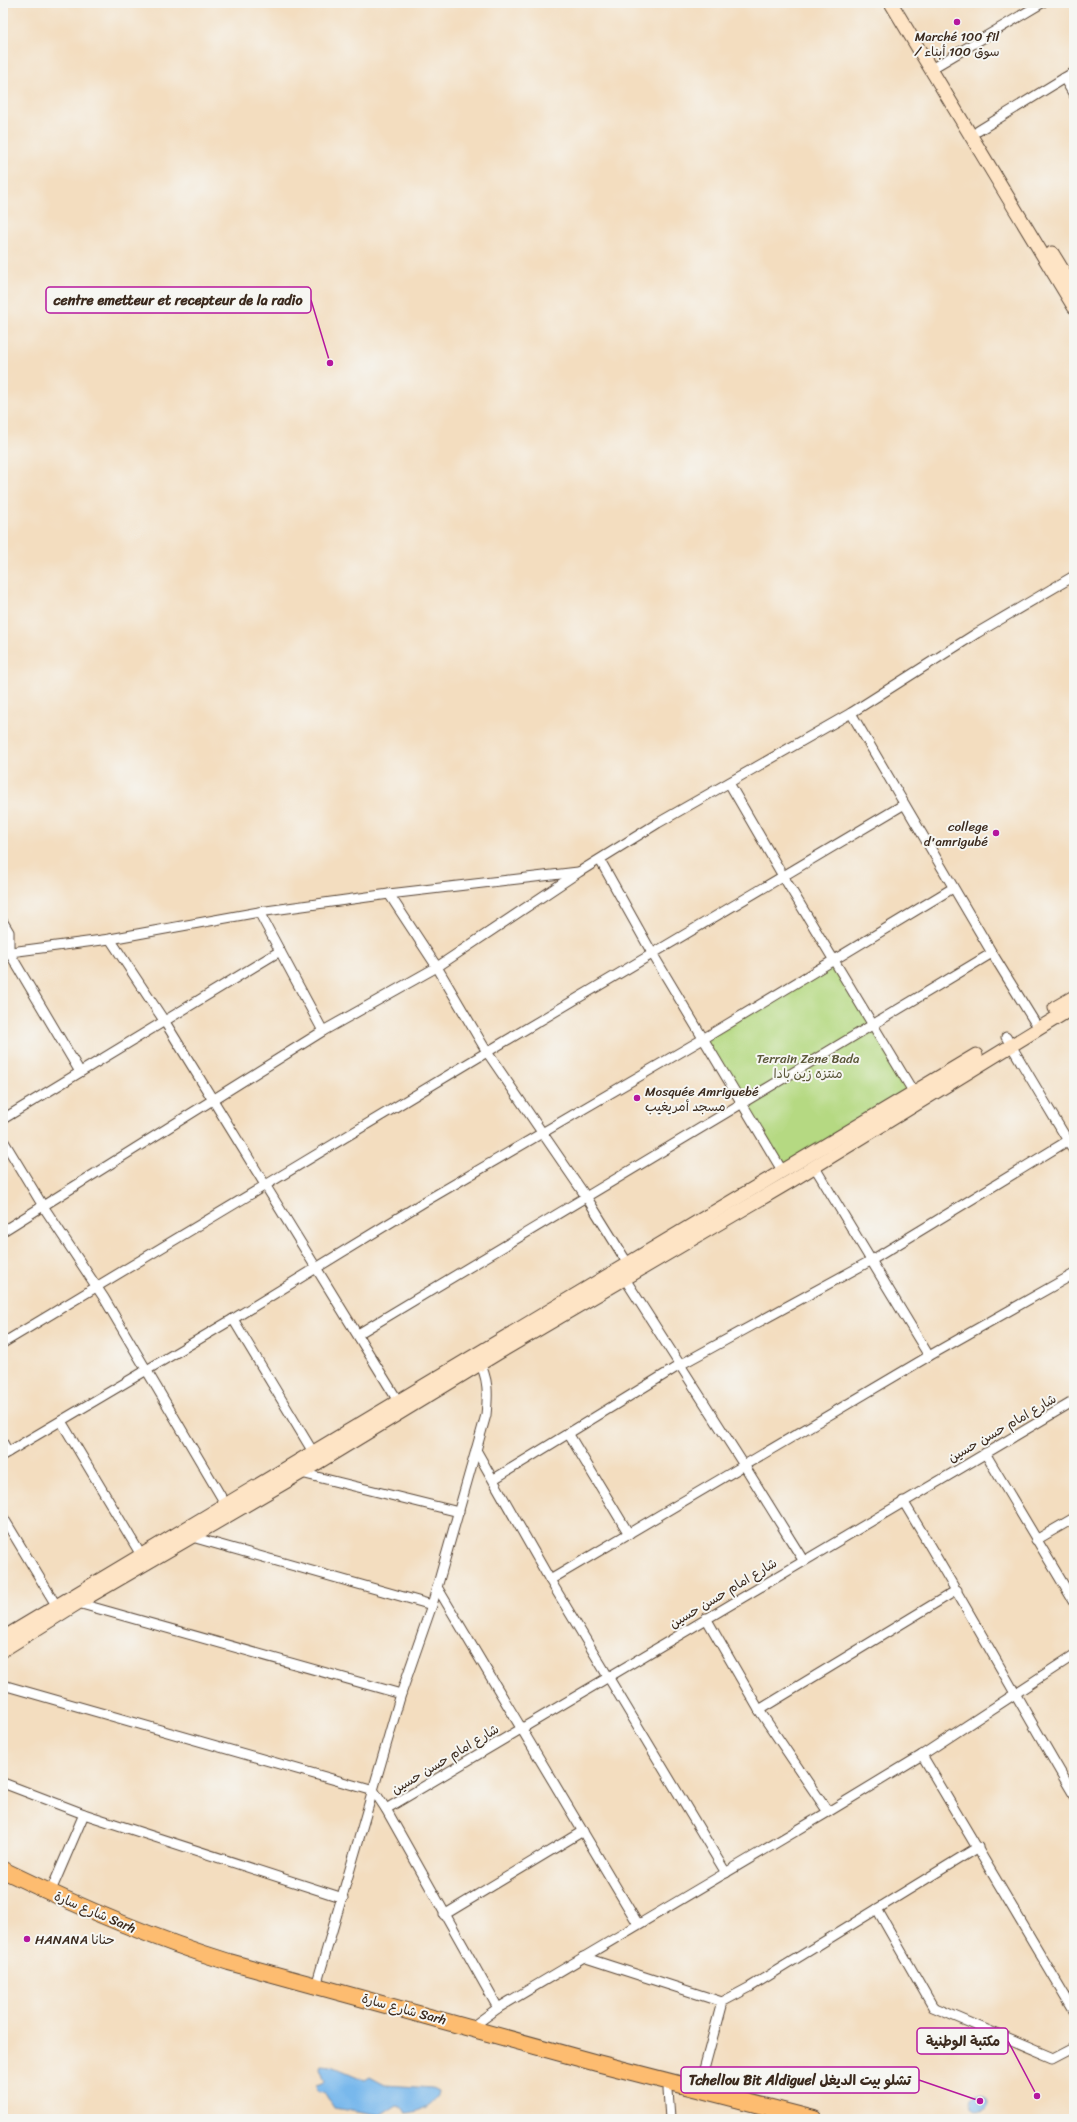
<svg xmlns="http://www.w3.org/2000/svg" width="1077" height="2122" viewBox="0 0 1077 2122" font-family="Sriracha,'Playpen Sans Arabic',sans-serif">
<rect width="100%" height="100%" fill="#f6f6f2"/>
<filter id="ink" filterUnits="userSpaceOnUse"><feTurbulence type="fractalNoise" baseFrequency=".025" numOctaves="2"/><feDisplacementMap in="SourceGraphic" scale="8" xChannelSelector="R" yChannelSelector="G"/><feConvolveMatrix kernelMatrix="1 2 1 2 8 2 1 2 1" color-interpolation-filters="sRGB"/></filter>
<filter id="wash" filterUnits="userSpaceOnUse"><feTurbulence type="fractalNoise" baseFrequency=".012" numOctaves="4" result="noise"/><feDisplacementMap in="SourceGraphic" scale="16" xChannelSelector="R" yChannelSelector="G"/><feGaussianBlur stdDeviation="0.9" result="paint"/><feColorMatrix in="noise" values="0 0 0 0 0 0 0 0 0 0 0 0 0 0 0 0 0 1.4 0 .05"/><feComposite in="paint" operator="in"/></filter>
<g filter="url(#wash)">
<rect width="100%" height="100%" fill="#f3ddbf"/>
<!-- green -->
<path fill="#b5d982" stroke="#788250" d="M 834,960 L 914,1093 L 783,1172 L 703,1039 Z"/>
<!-- water -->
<g fill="#78b8ec" stroke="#5a7185">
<path d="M 321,2065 L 332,2066 L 365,2080 L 370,2077 L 385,2085 L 432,2088 L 438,2091 C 437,2104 418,2113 406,2113 L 401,2106 L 397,2105 L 380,2116 L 334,2108 L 324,2092 L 317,2091 L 316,2085 L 325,2082 L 320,2069 Z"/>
<circle cx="980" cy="2102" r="9"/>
</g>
</g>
<g filter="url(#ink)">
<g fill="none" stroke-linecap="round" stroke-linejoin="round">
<!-- street casing -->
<g stroke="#574536" stroke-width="11">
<g id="street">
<path d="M 931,69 L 1042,3"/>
<path d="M 1064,78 L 1074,95"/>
<path d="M 978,131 L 1074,72"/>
<path d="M 851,713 L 992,953 L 1034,1021"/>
<path d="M 729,783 L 783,876 L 914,1093"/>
<path d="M 600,860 L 652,953 L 783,1172"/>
<path d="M 389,894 L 437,967 L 487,1052 L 587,1198 L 628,1264"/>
<path d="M 259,912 L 323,1031"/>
<path d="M 3,922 L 9,932 L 9,952 L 80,1072"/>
<path d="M 110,939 L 165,1022 L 398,1401"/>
<path d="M 3,953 L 110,939 L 259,912 L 389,894 L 578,872"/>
<path d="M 1006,1037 L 1074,1151"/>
<path d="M 3,1119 L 280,951"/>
<path d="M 3,1140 L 43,1206 L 104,1298 L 226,1505"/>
<path d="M 814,1166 L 929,1356"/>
<path d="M 3,1231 L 323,1031 L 437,967 L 579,872 L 658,823 L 851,713 L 977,633 L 1074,576"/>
<path d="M 625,1279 L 744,1465 L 803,1560"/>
<path d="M 233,1319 L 313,1452"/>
<path d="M 358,1334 L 992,953"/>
<path d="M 3,1343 L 487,1052 L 903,805"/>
<path d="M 61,1421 L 141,1555"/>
<path d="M 568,1433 L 629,1534"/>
<path d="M 3,1443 L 8,1452"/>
<path d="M 476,1450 L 550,1580 L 726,1873"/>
<path d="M 985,1453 L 1074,1602"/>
<path d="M 3,1455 L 233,1319 L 424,1202 L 703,1039 L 953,888"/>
<path d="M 301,1473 L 459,1512"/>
<path d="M 494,1479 L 680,1365 L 872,1260 L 1074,1137"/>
<path d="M 903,1501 C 962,1598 1016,1697 1074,1795"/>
<path d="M 3,1517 L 56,1605"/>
<path d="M 192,1537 L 432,1605"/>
<path d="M 1036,1540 L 1074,1518"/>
<path d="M 550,1580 L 929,1356 L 1074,1274"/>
<path d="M 437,1587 L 638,1924"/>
<path d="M 78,1603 L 401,1694"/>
<path d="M 706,1618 L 759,1710 L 828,1812"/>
<path d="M 3,1685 L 374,1791 L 386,1809 L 498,2008"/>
<path d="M 759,1710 L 957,1590"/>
<path d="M 922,1755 L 1074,2011"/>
<path d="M 3,1783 L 84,1814 L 343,1898"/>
<path d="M 386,1809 L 1074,1401"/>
<path d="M 50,1893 L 84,1814"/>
<path d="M 877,1909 L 933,2007 L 1053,2058 L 1074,2047"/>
<path d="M 444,1915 L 583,1831"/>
<path d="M 583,1957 L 722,2002"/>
<path d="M 316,1986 L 401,1694 L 432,1605 L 486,1415 C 488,1395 489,1378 478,1360"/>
<path d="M 472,2027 L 498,2008 L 828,1812 L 922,1755 L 1074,1655"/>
<path d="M 699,2088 L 722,2002 L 750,1987 L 978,1847"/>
<path d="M 668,2090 L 670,2119"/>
</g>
</g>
<!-- secondary casing -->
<g stroke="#574536" stroke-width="15">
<g id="secondary">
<path d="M 891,3 L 1074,307"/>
<path d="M 1052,253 L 1074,289"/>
<path d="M 1055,1008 L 1074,997"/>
<path d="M 3,1638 L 976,1055"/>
<path d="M 3,1650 L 78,1603 L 301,1473 L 498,1353 L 791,1181 L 1074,1007"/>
</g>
</g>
<!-- highway casing -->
<g stroke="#574536" stroke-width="18">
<path id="highway" d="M 3,1870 C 77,1906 151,1938 229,1962 L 597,2063 L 814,2119"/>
</g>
<!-- street -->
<use href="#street" stroke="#fff" stroke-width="9"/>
<!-- secondary -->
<use href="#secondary" stroke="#fee4c5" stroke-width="13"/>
<!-- highway -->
<use href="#highway" stroke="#fdbc6f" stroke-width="16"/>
</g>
</g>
<!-- markers -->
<g fill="#b5179e" stroke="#f6f6f2" stroke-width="1.5">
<circle cx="957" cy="22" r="4"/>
<circle cx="996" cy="833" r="4"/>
<circle cx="637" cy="1098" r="4"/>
<circle cx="27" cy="1939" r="4"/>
</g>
<g text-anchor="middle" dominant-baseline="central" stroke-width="4" stroke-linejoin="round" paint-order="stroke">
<!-- poi labels -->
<g font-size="13" fill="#3b2a1e" stroke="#f6f6f2" text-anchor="start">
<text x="957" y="36" text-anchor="middle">Marché 100 fil<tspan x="957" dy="15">/ سوق 100 أبناء</tspan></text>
<text x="988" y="826" text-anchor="end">college<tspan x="988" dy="15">d'amrigubé</tspan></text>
<text x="645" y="1091">Mosquée Amriguebé<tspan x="645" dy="15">مسجد أمريغيب</tspan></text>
<text x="35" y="1939">HANANA حنانا</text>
</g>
<!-- park labels -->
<g font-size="13" fill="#5a5637" stroke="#f6f6f2">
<text x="808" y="1058">Terrain Zene Bada<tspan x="808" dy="15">منتزه زين بادا</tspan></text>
</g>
<!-- street labels -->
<g font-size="13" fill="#3b2a1e" stroke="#f6f6f2">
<text transform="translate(1002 1428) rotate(-30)">شارع امام حسن حسين</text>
<text transform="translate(723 1593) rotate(-31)">شارع امام حسن حسين</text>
<text transform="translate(445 1759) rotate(-31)">شارع امام حسن حسين</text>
<text transform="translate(95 1912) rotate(23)">شارع سارة Sarh</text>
<text transform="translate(404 2009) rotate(15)">شارع سارة Sarh</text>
</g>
</g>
<!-- callouts -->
<path fill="none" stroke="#b5179e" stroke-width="1.5" d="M330 363L311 300M1037 2096L1008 2041M980 2101L919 2080"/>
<g fill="#b5179e" stroke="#f6f6f2" stroke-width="1.5">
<circle cx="330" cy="363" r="4"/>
<circle cx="1037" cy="2096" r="4"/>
<circle cx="980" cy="2101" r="4"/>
</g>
<g fill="#f6f6f2" stroke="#b5179e" stroke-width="1.5">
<rect x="46" y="287" width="265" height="26" rx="4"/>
<rect x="917" y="2028" width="91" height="26" rx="4"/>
<rect x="681" y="2067" width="238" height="26" rx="4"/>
</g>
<g font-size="14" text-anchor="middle" font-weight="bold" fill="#3b2a1e">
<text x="178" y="305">centre emetteur et recepteur de la radio</text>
<text x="963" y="2046">مكتبة الوطنية</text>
<text x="800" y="2085">Tchellou Bit Aldiguel تشلو بيت الديغل</text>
</g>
<!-- margin -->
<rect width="1077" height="2122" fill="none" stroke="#f6f6f2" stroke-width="16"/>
</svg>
